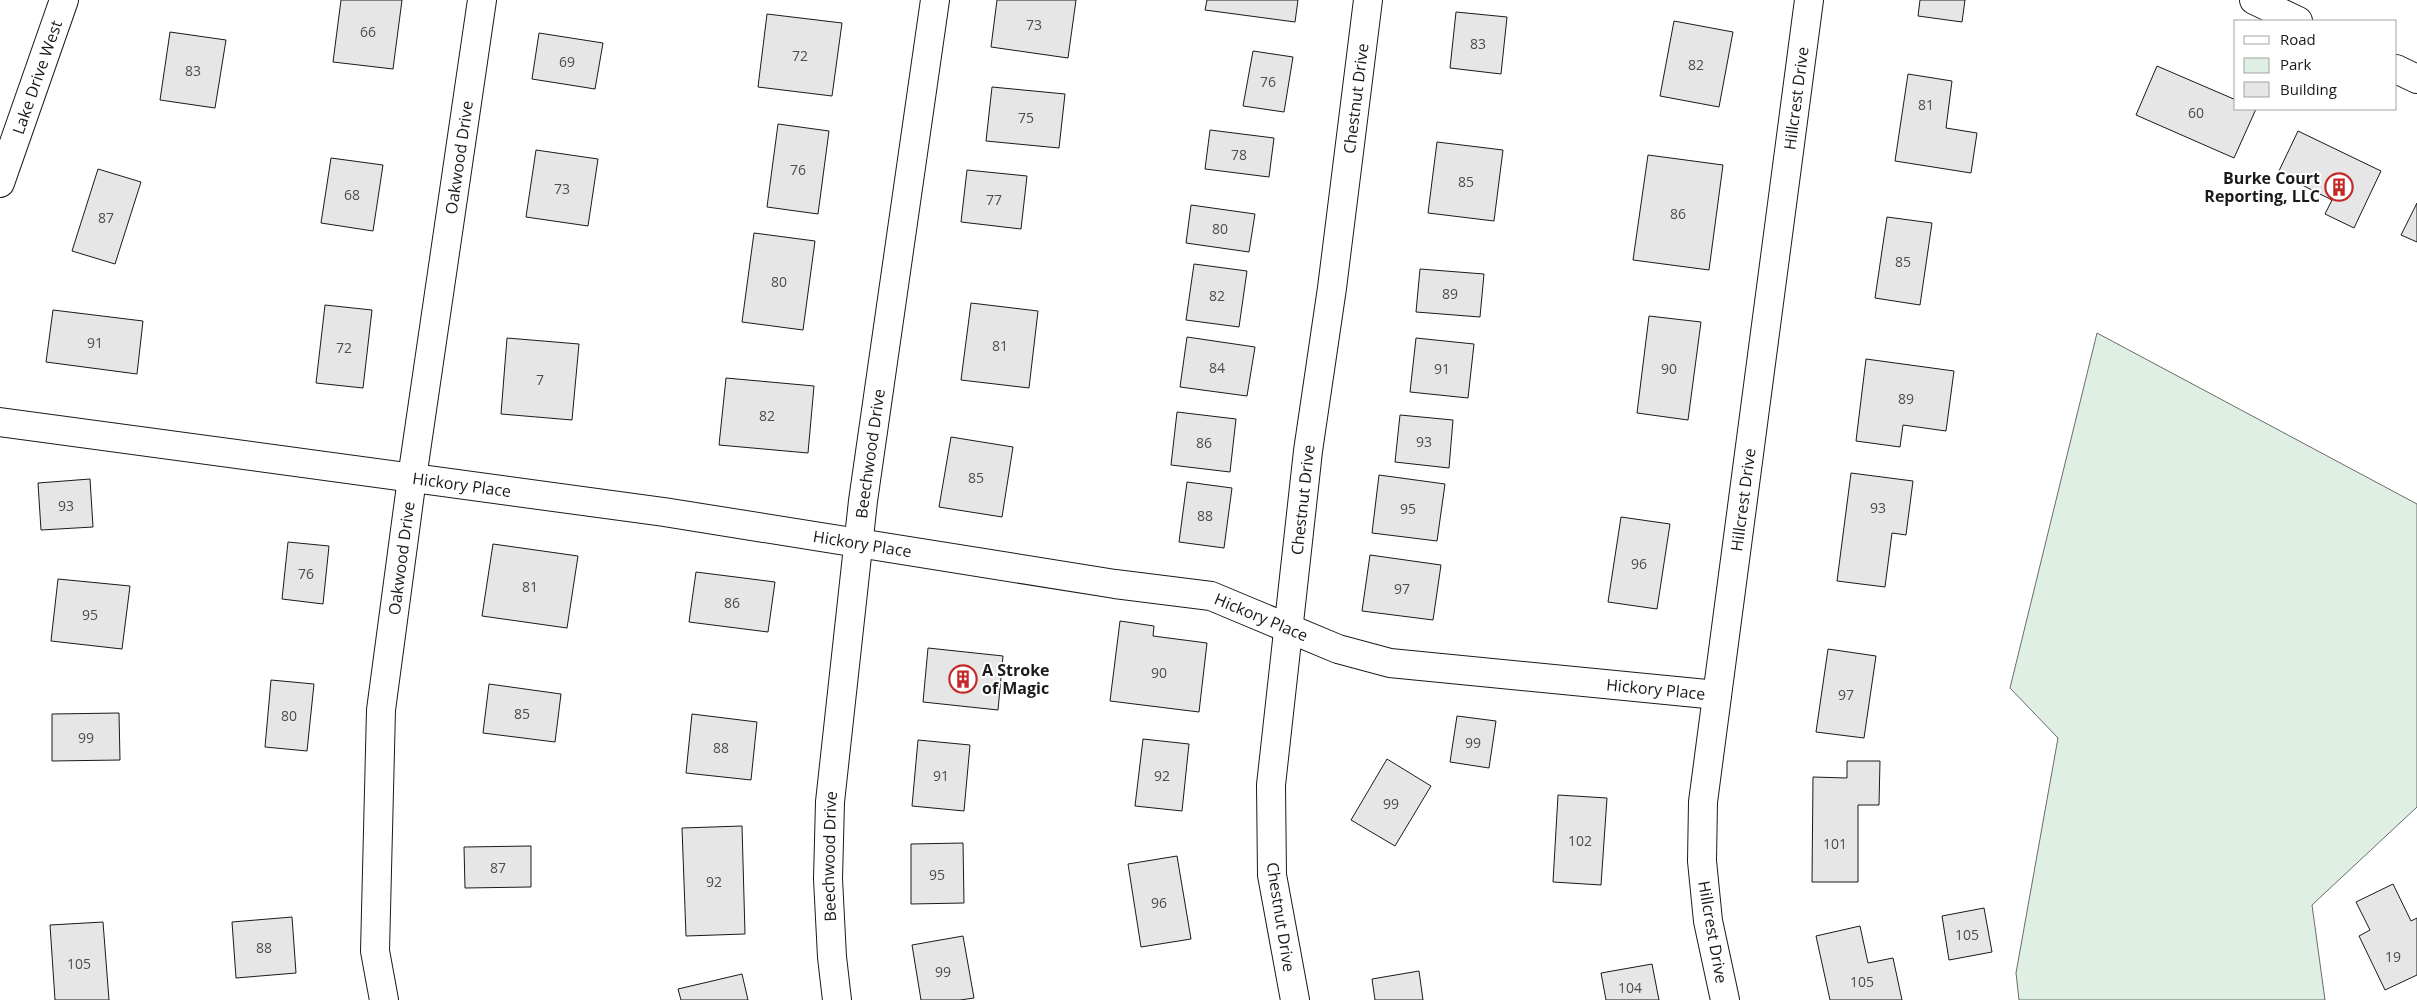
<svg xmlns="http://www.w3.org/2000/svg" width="2417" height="1000" viewBox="0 0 2417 1000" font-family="'Open Sans',sans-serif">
<rect width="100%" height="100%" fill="#fff"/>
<!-- green -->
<path fill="#e0efe3" stroke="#6a6a6a" d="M 2097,333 L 2417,504 L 2417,807 L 2312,905 L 2325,1000 L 2019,1000 L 2016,973 L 2058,738 L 2010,688 Z"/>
<!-- building -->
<g fill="#e6e6e6" stroke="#1a1a1a">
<path d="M 341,0 L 402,0 L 393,69 L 333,62 Z"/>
<path d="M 997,0 L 1076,0 L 1068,58 L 991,47 Z"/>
<path d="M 1207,0 L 1298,0 L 1295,22 L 1205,10 Z"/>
<path d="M 1920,0 L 1965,0 L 1962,22 L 1918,16 Z"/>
<path d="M 1456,12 L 1507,17 L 1501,74 L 1450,68 Z"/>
<path d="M 767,14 L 842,23 L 832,96 L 758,87 Z"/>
<path d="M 1674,21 L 1733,32 L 1719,107 L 1660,96 Z"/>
<path d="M 170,32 L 226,40 L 215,108 L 160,100 Z"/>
<path d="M 539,33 L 603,43 L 595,89 L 532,79 Z"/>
<path d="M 1253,51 L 1293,57 L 1284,112 L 1243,106 Z"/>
<path d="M 2157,66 L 2236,100 L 2236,109 L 2256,109 L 2234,158 L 2136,115 Z"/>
<path d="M 1908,74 L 1952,81 L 1946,128 L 1977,133 L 1971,173 L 1895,161 Z"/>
<path d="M 992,87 L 1065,94 L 1059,148 L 986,141 Z"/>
<path d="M 778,124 L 829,131 L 818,214 L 767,207 Z"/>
<path d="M 1210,130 L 1274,138 L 1269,177 L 1205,169 Z"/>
<path d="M 2298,131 L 2381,171 L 2354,228 L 2325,214 L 2332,200 L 2278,173 Z"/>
<path d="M 1437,142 L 1503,150 L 1494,221 L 1428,213 Z"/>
<path d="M 536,150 L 598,159 L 588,226 L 526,217 Z"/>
<path d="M 1648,155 L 1723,165 L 1709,270 L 1633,260 Z"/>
<path d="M 331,158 L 383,165 L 373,231 L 321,223 Z"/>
<path d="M 98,169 L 141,182 L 115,264 L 72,251 Z"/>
<path d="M 967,170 L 1027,176 L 1021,229 L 961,222 Z"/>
<path d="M 2417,203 L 2417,242 L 2401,235 Z"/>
<path d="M 1191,205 L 1255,214 L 1249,252 L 1186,243 Z"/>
<path d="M 1887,217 L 1932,223 L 1920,305 L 1875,298 Z"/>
<path d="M 754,233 L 815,241 L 803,330 L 742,322 Z"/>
<path d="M 1194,264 L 1247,271 L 1239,327 L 1186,320 Z"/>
<path d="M 1420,269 L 1484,274 L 1480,317 L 1416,312 Z"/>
<path d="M 971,303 L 1038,311 L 1029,388 L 961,380 Z"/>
<path d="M 325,305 L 372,310 L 363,388 L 316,383 Z"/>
<path d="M 53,310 L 143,321 L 137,374 L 46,362 Z"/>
<path d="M 1649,316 L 1701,322 L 1688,420 L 1637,413 Z"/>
<path d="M 1187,337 L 1255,347 L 1247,396 L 1180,387 Z"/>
<path d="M 507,338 L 579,344 L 572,420 L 501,414 Z"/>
<path d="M 1416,338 L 1474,344 L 1468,398 L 1410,392 Z"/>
<path d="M 1866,359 L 1954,371 L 1946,431 L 1903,425 L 1900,447 L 1856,441 Z"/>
<path d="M 726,378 L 814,386 L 808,453 L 719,445 Z"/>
<path d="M 1177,412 L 1236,419 L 1230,472 L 1171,465 Z"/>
<path d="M 1400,415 L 1453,420 L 1449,468 L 1395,462 Z"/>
<path d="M 951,437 L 1013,447 L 1002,517 L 939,507 Z"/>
<path d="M 1851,473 L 1913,481 L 1906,535 L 1892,533 L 1885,587 L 1837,581 Z"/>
<path d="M 1379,475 L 1445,484 L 1437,541 L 1372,533 Z"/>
<path d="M 90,479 L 93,527 L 41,530 L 38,483 Z"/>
<path d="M 1187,482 L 1232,488 L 1224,548 L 1179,542 Z"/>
<path d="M 1621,517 L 1670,524 L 1657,609 L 1608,602 Z"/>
<path d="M 288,542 L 329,546 L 323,604 L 282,599 Z"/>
<path d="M 493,544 L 578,556 L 567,628 L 482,616 Z"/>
<path d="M 1370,555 L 1441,565 L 1433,620 L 1362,611 Z"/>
<path d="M 696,572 L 775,582 L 768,632 L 689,622 Z"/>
<path d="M 58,579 L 130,586 L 122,649 L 51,641 Z"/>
<path d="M 1120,621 L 1154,626 L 1153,636 L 1207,643 L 1199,712 L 1110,701 Z"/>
<path d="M 928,648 L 1003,656 L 998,710 L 923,702 Z"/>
<path d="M 1828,649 L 1876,656 L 1864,738 L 1816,732 Z"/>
<path d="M 271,680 L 314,684 L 307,751 L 265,747 Z"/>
<path d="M 489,684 L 561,694 L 555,742 L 483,733 Z"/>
<path d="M 119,713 L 120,760 L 52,761 L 52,714 Z"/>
<path d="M 692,714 L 757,722 L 751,780 L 686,773 Z"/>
<path d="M 1457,716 L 1496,721 L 1489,768 L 1450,762 Z"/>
<path d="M 1143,739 L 1189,744 L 1182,811 L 1135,806 Z"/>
<path d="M 918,740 L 970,745 L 964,811 L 912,806 Z"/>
<path d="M 1387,759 L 1431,786 L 1395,846 L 1351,820 Z"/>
<path d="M 1847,761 L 1880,761 L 1879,805 L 1858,805 L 1858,882 L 1812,882 L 1813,777 L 1847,778 Z"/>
<path d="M 1558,795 L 1607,798 L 1601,885 L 1553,882 Z"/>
<path d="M 742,826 L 745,934 L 686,936 L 682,828 Z"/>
<path d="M 963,843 L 964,903 L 911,904 L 911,844 Z"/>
<path d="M 531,846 L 531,887 L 465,888 L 464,847 Z"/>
<path d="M 1177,856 L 1191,939 L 1141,947 L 1128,864 Z"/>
<path d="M 2393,884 L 2411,921 L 2417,918 L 2417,975 L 2385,990 L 2359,936 L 2370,930 L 2356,902 Z"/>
<path d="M 1984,908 L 1992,952 L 1949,960 L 1942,916 Z"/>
<path d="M 292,917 L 296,973 L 236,978 L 232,922 Z"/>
<path d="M 103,922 L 109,1000 L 55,1000 L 50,925 Z"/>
<path d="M 1860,926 L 1868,963 L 1893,958 L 1902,1000 L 1830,1000 L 1816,936 Z"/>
<path d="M 963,936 L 974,998 L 960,1000 L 921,1000 L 912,945 Z"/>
<path d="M 1652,964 L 1659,1000 L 1606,1000 L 1601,973 Z"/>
<path d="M 1419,971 L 1423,1000 L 1375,1000 L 1372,979 Z"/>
<path d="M 742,974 L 748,1000 L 681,1000 L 678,989 Z"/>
</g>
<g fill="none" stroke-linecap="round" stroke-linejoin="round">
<!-- minor casing -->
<g stroke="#1a1a1a" stroke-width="30">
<g id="minor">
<path d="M 2254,0 L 2298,21"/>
<path d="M 2396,69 L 2417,79"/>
<path id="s1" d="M 0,183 L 64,0"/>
<path id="s2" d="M 0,422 L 664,512 L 1115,584 L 1211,596 L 1338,649 L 1390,663 L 1717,695"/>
<path id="s3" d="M 384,1000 L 375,951 L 381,710 L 412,478 L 482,0"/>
<path id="s4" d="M 837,1000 L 832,957 L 828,879 L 830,802 L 863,501 L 935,0"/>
<path id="s5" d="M 1295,1000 L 1272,875 L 1271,785 L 1308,451 L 1332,288 L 1368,0"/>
<path id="s6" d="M 1725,1000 L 1708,921 L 1702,861 L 1703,802 L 1809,0"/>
</g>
</g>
<!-- minor -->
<use href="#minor" stroke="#fff" stroke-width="28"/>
</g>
<!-- icons -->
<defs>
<g id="building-ring" transform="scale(1.4375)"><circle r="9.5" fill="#fff" stroke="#c62828" stroke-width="1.5"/><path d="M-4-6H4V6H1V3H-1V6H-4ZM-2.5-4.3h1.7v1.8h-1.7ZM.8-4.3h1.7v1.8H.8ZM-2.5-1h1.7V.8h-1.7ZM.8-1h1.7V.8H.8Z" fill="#c62828"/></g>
</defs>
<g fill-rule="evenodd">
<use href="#building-ring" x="2339" y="187"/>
<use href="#building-ring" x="963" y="679"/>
</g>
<g text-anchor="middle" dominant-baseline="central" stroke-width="4" stroke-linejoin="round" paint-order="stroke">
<!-- number labels -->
<g font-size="14" fill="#4d4d4d">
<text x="1034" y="24">73</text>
<text x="368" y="31">66</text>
<text x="1478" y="43">83</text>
<text x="800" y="55">72</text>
<text x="567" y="61">69</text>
<text x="1696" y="64">82</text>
<text x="193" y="70">83</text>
<text x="1268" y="81">76</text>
<text x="1926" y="104">81</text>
<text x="2196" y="112">60</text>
<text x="1026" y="117">75</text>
<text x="1239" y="154">78</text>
<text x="798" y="169">76</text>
<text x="1466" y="181">85</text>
<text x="562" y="188">73</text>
<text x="352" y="194">68</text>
<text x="994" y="199">77</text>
<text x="1678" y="213">86</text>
<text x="106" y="217">87</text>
<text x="1220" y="228">80</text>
<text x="1903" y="261">85</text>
<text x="779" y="281">80</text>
<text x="1450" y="293">89</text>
<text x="1217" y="295">82</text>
<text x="95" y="342">91</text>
<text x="1000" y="345">81</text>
<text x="344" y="347">72</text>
<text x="1217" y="367">84</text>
<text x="1442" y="368">91</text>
<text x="1669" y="368">90</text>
<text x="540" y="379">7</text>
<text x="1906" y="398">89</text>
<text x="767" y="415">82</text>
<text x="1424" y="441">93</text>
<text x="1204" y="442">86</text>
<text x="976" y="477">85</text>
<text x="66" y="505">93</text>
<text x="1878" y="507">93</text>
<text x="1408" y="508">95</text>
<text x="1205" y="515">88</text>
<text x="1639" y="563">96</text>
<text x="306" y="573">76</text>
<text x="530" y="586">81</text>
<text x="1402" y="588">97</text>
<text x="732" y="602">86</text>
<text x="90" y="614">95</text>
<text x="1159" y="672">90</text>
<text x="1846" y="694">97</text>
<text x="522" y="713">85</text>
<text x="289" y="715">80</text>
<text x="86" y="737">99</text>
<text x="1473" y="742">99</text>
<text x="721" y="747">88</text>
<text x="941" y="775">91</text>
<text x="1162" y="775">92</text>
<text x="1391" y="803">99</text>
<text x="1580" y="840">102</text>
<text x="1835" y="843">101</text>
<text x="498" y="867">87</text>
<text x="937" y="874">95</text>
<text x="714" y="881">92</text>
<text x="1159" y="902">96</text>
<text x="1967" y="934">105</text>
<text x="264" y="947">88</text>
<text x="2393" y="956">19</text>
<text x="79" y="963">105</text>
<text x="943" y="971">99</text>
<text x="1862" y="981">105</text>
<text x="1630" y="987">104</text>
</g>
<!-- street labels -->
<g font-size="16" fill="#1a1a1a" stroke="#fff">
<text stroke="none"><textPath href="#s1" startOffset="112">Lake Drive West</textPath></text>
<text stroke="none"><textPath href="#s5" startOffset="909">Chestnut Drive</textPath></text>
<text stroke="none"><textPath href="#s6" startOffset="910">Hillcrest Drive</textPath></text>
<text stroke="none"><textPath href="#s3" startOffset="849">Oakwood Drive</textPath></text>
<text stroke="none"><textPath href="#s4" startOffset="549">Beechwood Drive</textPath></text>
<text stroke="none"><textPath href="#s2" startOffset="466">Hickory Place</textPath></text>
<text stroke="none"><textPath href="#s5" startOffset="504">Chestnut Drive</textPath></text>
<text stroke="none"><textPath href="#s6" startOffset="505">Hillcrest Drive</textPath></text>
<text stroke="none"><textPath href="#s2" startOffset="871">Hickory Place</textPath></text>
<text stroke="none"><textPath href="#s3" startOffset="444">Oakwood Drive</textPath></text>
<text stroke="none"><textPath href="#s2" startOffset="1278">Hickory Place</textPath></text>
<text stroke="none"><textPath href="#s2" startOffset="1682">Hickory Place</textPath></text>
<text stroke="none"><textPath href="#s4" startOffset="144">Beechwood Drive</textPath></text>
<text transform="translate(1281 917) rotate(81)">Chestnut Drive</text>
<text transform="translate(1713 932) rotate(80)">Hillcrest Drive</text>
</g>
<!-- poi labels -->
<g font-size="16" font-weight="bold" fill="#1a1a1a" stroke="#fff" text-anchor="end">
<text x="2320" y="178">Burke Court<tspan x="2320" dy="18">Reporting, LLC</tspan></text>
<text x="982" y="670" text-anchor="start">A Stroke<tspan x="982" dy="18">of Magic</tspan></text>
</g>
</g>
<!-- legend -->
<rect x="2234" y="20" width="162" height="90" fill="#ffffff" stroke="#a3a3a3"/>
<rect x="2244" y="36" width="25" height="8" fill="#ffffff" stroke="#a3a3a3"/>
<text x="2280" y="45" font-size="15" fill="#1a1a1a">Road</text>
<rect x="2244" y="58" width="25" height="15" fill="#e0efe3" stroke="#a3a3a3"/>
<text x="2280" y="70" font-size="15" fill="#1a1a1a">Park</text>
<rect x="2244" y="82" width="25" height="15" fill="#e6e6e6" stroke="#a3a3a3"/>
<text x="2280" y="95" font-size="15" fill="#1a1a1a">Building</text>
</svg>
